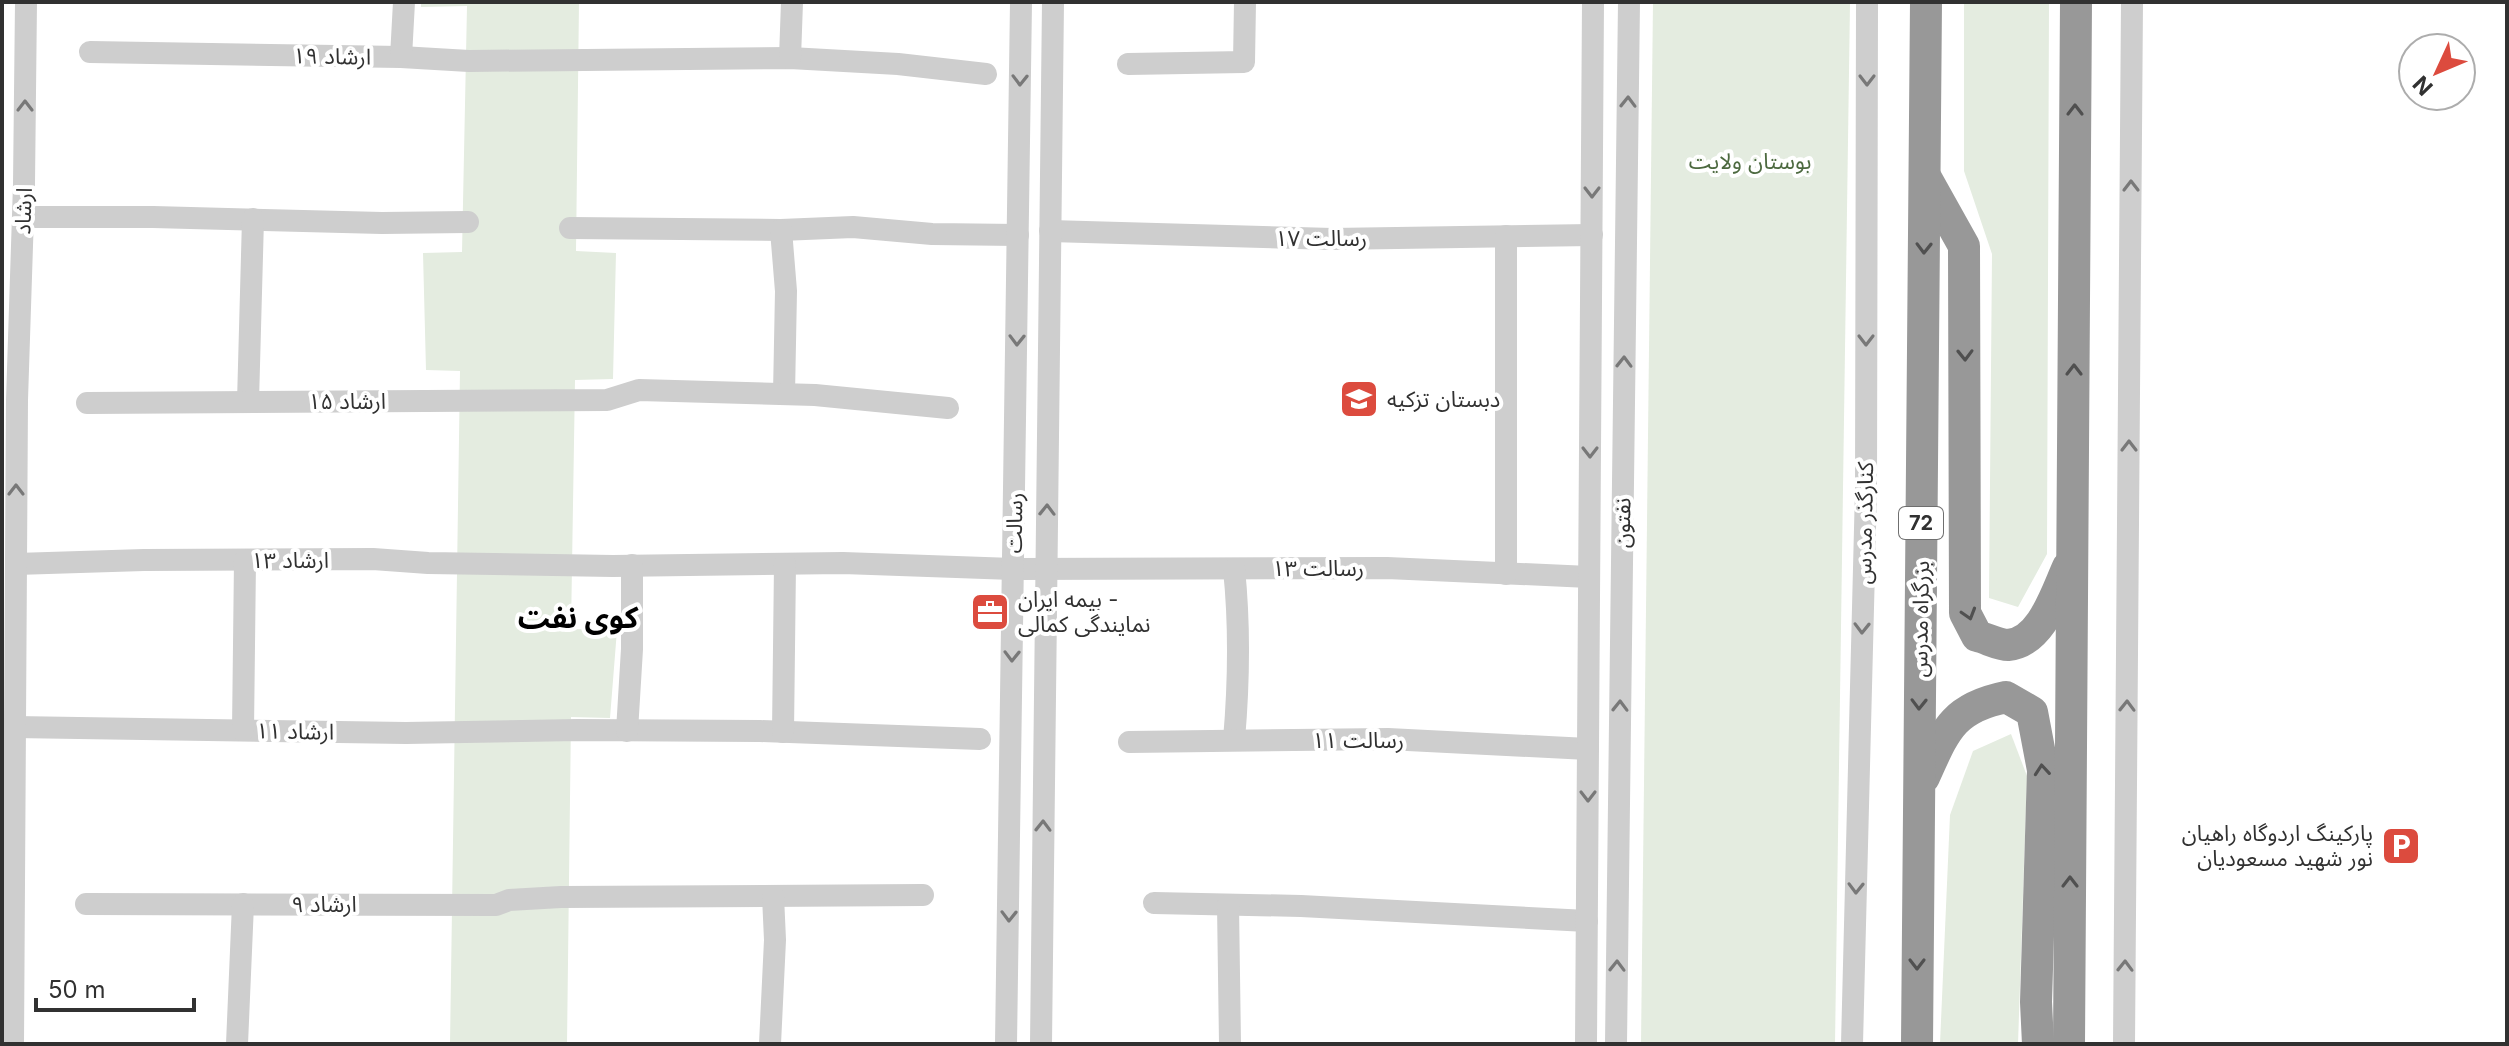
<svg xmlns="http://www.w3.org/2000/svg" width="2509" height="1046" viewBox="0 0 2509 1046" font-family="Inter,'Noto Sans Arabic',sans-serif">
<rect width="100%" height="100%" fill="#fff"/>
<!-- green -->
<g fill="#e4ece0">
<path d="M 421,2 L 579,2 L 576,251 L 616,253 L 613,379 L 575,380 L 571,629 L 617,630 L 610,718 L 571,717 L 567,1044 L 450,1044 L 460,371 L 426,370 L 423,253 L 462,252 L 467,6 L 421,7 Z"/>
<path d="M 1653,2 L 1850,2 L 1835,1044 L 1641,1044 Z"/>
<path d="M 1964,2 L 2049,2 L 2047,554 L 2018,607 L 1989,598 L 1992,254 L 1964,171 Z"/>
<path d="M 2011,734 L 2027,776 L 2018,1044 L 1940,1044 L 1950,815 L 1973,751 Z"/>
</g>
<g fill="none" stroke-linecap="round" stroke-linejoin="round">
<!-- minor -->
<g stroke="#cecece" stroke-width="22">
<path d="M 90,52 L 401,57 L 469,61 L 790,58 L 898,64 L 986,74"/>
<path d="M 401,57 L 404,2"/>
<path d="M 790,58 L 792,2"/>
<path d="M 1128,64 L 1244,62 L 1245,2"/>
<path d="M 23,217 L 153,217 L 382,223 L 468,222"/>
<path d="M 570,228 L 781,230 L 853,227 L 932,234 L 1018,235"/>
<path d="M 781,230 L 786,291 L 784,394"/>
<path d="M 1050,231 L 1332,239 L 1592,235"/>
<path d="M 248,402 L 253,219"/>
<path d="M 87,403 L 607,400 L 639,390 L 815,395 L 948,408"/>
<path d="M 16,564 L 144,560 L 373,559 L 428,563 L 613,566 L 843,563 L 1013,569 L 1387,568 L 1589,577"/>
<path d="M 1234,569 C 1240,627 1239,682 1234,740"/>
<path d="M 1506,574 L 1506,236"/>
<path d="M 14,727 L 406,733 L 577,730 L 760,731 L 980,739"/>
<path d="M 243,730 L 245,560"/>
<path d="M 627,731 L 632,649 L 632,565"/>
<path d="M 783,732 L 785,564"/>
<path d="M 1129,742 L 1388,739 L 1588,749"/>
<path d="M 1154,903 L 1301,906 L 1587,921"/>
<path d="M 86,904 L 496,905 L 509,900 L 561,897 L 923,895"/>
<path d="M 1228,905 L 1230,1044"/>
<path d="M 13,1044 L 17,400 L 24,184 L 26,2"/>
<path d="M 237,1044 L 243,904"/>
<path d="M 770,1044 L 775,940 L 773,896"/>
<path d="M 1006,1044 L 1021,2"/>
<path d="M 1041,1044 L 1053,2"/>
<path d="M 1586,1044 L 1593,2"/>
<path d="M 1616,1044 L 1629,2"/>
<path d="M 1852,1044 L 1866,489 L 1867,2"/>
<path d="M 2124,1044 L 2132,2"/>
</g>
<!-- highway -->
<g stroke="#989898" stroke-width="32">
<path d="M 1926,178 L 1964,246 L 1965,613 L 1977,636 C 1986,638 1999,645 2008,645 C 2042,642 2056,593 2068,567"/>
<path d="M 1924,777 C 1945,731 1952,708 2006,697 L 2032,712 L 2043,770 L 2036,1002 L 2038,1044"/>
<path d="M 1917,1044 L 1926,2"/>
<path d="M 2069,1044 L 2076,2"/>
</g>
</g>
<!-- one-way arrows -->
<defs><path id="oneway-chevron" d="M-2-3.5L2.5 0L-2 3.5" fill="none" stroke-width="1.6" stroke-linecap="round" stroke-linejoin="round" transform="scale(2)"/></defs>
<g stroke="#787878">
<use href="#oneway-chevron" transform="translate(1020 80) rotate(91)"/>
<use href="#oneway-chevron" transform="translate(1867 80) rotate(90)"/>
<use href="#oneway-chevron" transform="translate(1628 102) rotate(-89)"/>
<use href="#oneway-chevron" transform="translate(25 106) rotate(-90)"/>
<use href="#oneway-chevron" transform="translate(2131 186) rotate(-90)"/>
<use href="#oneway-chevron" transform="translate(1592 192) rotate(90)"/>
<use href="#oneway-chevron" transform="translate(1017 340) rotate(91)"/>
<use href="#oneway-chevron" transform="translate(1866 340) rotate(90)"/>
<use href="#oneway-chevron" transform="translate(1624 362) rotate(-89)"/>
<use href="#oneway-chevron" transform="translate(2129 446) rotate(-90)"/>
<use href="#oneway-chevron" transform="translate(1590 452) rotate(90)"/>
<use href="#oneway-chevron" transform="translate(16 490) rotate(-90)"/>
<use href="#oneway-chevron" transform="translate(1047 510) rotate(-89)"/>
<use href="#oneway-chevron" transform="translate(1862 628) rotate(91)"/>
<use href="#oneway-chevron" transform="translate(1012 656) rotate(91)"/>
<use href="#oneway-chevron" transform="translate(1620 706) rotate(-89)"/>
<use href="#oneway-chevron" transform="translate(2127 706) rotate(-89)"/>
<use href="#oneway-chevron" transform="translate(1588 796) rotate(90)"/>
<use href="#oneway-chevron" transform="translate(1043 826) rotate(-89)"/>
<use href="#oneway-chevron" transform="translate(1856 888) rotate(91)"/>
<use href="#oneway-chevron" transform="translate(1009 916) rotate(91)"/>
<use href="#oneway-chevron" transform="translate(1617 966) rotate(-89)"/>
<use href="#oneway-chevron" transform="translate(2125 966) rotate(-89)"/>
</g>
<g stroke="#505050">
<use href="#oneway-chevron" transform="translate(2075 110) rotate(-90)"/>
<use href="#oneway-chevron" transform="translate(1924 248) rotate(91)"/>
<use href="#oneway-chevron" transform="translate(1965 355) rotate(89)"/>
<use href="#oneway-chevron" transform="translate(2074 370) rotate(-90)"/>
<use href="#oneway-chevron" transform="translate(1969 614) rotate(73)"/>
<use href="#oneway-chevron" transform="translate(1919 704) rotate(91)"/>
<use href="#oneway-chevron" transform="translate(2042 770) rotate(-95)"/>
<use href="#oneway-chevron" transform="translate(2070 882) rotate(-90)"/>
<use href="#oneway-chevron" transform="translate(1917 964) rotate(90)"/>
</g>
<!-- icons -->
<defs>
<g id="school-square" transform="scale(2)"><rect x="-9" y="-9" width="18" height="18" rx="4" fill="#dc4b3e" stroke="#fff"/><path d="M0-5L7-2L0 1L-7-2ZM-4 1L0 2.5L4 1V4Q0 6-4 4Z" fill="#fff"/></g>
<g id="office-square" transform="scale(2)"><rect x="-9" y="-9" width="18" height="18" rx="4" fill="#dc4b3e" stroke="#fff"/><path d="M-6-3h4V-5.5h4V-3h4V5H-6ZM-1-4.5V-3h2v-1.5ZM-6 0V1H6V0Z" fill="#fff"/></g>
<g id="parking-square" transform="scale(2)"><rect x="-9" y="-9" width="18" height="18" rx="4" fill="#dc4b3e" stroke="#fff"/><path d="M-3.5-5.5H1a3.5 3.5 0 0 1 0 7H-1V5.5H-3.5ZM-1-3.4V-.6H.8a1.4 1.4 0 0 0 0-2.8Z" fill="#fff"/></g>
</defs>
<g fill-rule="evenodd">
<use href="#school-square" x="1359" y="399"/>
<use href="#office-square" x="990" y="612"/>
<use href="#parking-square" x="2401" y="846"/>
</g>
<g text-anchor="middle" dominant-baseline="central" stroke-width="8" stroke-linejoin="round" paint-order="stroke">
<!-- shield labels -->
<rect fill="#fff" stroke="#6f6f6f" stroke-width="2" x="1899" y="507" width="44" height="32" rx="6"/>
<g font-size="20" font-weight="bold" fill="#313131">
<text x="1921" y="523">72</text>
</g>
<!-- street labels -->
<g font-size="22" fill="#313131" stroke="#fff">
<text transform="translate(332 56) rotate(1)">ارشاد ۱۹</text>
<text transform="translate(23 211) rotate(-88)">ارشاد</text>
<text x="1321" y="238">رسالت ۱۷</text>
<text x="347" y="401">ارشاد ۱۵</text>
<text transform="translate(1014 523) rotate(-89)">رسالت</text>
<text transform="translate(1622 523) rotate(-89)">نفتون</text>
<text transform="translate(1864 523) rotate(-89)">کنارگذر مدرس</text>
<text x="290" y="560">ارشاد ۱۳</text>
<text x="1318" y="568">رسالت ۱۳</text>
<text transform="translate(1920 619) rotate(-89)">بزرگراه مدرس</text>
<text transform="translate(295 731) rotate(1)">ارشاد ۱۱</text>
<text x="1358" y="740">رسالت ۱۱</text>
<text x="324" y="904">ارشاد ۹</text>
</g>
<!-- park labels -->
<g font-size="22" fill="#4d6a40" stroke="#fff">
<text x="1750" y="161">بوستان ولایت</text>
</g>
<!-- poi labels -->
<g font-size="22" fill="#313131" stroke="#fff" text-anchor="start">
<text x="1387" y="399">دبستان تزکیه</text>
<text x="1018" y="599">بیمه ایران -<tspan x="1018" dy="25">نمایندگى کمالى</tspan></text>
<text x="2373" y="833" text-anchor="end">پارکینگ اردوگاه راهیان<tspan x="2373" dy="25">نور شهید مسعودیان</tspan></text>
</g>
<!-- district labels -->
<g font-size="30" font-weight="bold" fill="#000" stroke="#fff">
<text x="578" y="617">کوی نفت</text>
</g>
</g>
<!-- border -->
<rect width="2509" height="1046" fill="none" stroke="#313131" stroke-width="8"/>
<!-- north arrow -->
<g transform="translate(2437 72) rotate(226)"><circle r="38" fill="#ffffff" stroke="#adadad" stroke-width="2"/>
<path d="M0-6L14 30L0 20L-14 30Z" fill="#dc4b3e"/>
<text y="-12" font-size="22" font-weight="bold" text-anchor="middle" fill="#313131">N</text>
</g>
<!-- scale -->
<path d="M36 998v12h158v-12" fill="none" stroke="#313131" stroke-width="4"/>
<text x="48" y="998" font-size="24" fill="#313131" stroke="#ffffff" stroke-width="6" paint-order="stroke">50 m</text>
</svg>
